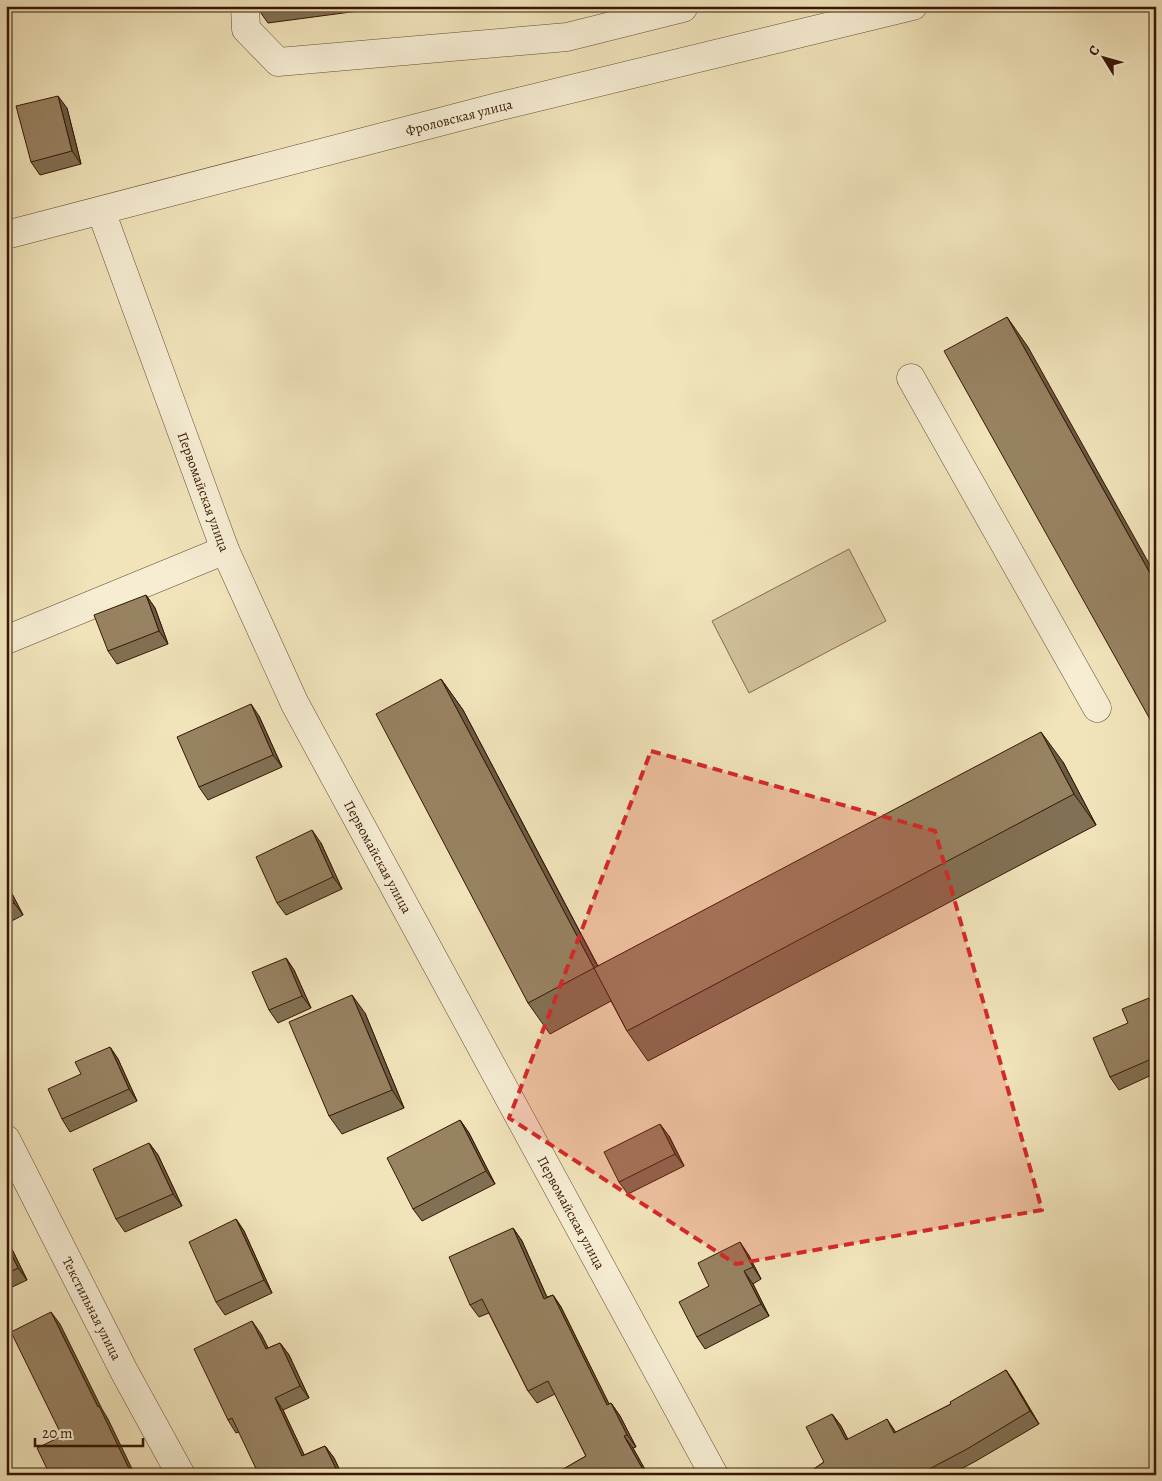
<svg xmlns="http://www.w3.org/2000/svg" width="1162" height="1481" viewBox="0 0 1162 1481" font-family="Alegreya,serif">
<rect width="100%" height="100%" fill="#f1e4bb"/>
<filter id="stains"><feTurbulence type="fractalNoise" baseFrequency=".004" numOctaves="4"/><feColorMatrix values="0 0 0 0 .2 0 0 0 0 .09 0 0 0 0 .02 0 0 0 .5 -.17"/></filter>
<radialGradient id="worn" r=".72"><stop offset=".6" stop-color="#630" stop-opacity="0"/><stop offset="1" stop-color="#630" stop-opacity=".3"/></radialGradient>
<!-- garden -->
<path fill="#d1c19c" stroke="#846c4f" d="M 849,549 L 886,621 L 749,693 L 712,621 Z"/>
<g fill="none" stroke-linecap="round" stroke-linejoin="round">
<!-- minor casing -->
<g stroke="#654a30" stroke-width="29">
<g id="minor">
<path d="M 245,6 L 246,29 L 278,62 L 567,37 L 683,8 L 684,6"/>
<path id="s1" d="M 101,211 L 225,550 L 295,704 L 714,1475"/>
<path id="s2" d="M 6,235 L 501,106 L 913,6"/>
<path d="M 911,378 L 1097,708"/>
<path d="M 6,640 L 225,550"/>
<path id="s3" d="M 6,1139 L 125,1373 L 181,1475"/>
</g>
</g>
<!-- minor -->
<use href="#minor" stroke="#f6edd3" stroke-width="28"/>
</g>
<!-- wall -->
<g fill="#827054" stroke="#361702">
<path d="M 256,6 L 396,6 L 268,23 Z"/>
<path d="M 67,108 L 81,164 L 40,175 L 31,162 Z"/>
<path d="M 146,595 L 155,608 L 168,644 L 117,664 L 108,651 Z"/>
<path d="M 441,679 L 463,710 L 598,966 L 1063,762 L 1096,825 L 648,1061 L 627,1031 L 611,1001 L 550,1034 L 528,1003 Z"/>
<path d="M 259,716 L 282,767 L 208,800 L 199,787 Z"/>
<path d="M 321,843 L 342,889 L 286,915 L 277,903 Z"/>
<path d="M 6,882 L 23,915 L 6,924 Z"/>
<path d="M 286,958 L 294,970 L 311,1008 L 278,1023 L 269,1010 Z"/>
<path d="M 1156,1008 L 1156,1073 L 1119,1090 L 1110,1077 L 1128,1023 Z"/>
<path d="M 365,1013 L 404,1108 L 342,1134 L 329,1116 Z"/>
<path d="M 110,1047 L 118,1059 L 137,1101 L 70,1132 L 62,1119 L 81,1074 Z"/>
<path d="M 460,1120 L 469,1133 L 495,1184 L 422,1221 L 413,1209 Z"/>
<path d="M 669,1136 L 684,1166 L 628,1194 L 619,1182 Z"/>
<path d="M 149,1143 L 158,1155 L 182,1206 L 125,1232 L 116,1219 Z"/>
<path d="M 236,1219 L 244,1231 L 272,1293 L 225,1315 L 216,1302 Z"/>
<path d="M 513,1228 L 522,1241 L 547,1297 L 553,1295 L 561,1307 L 609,1404 L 611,1403 L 620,1416 L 636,1447 L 633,1448 L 648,1475 L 553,1475 L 586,1456 L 555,1394 L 537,1403 L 528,1391 L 489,1313 L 479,1317 L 470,1305 Z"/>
<path d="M 6,1237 L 27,1280 L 6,1290 Z"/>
<path d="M 748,1254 L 761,1279 L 753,1284 L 769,1316 L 705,1349 L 697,1337 L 709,1286 Z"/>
<path d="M 261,1334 L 268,1348 L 280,1343 L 289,1355 L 309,1398 L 283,1410 L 304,1455 L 325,1446 L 334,1458 L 342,1475 L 239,1432 L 236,1433 L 228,1420 Z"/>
<path d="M 1006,1370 L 1014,1382 L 1039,1424 L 976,1461 L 950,1475 L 805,1475 L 824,1462 L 832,1414 L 841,1426 L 848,1440 L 896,1432 L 951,1404 Z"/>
</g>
<!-- shaded-wall -->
<g fill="#6a5b45" stroke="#361702">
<path d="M 58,96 L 67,108 L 81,164 L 72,151 Z"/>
<path d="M 1007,317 L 1028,347 L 1156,576 L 1156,584 Z"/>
<path d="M 146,595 L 155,608 L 168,644 L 159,631 Z"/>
<path d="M 441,679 L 463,710 L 615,999 L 594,968 Z"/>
<path d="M 251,704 L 259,716 L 282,767 L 273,755 Z"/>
<path d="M 1041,732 L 1063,762 L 1096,825 L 1074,794 Z"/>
<path d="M 312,830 L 321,843 L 342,889 L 333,877 Z"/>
<path d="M 6,882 L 23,915 L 14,903 L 6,887 Z"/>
<path d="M 286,958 L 294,970 L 311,1008 L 302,996 Z"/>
<path d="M 352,995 L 365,1013 L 404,1108 L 392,1090 Z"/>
<path d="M 1149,998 L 1156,1008 L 1156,1014 Z"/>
<path d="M 110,1047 L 118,1059 L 137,1101 L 129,1089 Z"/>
<path d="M 460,1120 L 469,1133 L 495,1184 L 486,1171 Z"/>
<path d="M 660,1124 L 669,1136 L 684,1166 L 675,1154 Z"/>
<path d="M 149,1143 L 158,1155 L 182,1206 L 173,1194 Z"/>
<path d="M 236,1219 L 244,1231 L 272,1293 L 264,1280 Z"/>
<path d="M 513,1228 L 522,1241 L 553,1311 L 544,1299 Z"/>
<path d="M 6,1237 L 27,1280 L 18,1268 L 6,1243 Z"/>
<path d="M 740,1242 L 748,1254 L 761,1279 L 753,1267 Z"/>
<path d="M 744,1271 L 753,1284 L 769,1316 L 761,1304 Z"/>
<path d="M 553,1295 L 561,1307 L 616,1418 L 607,1405 Z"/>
<path d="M 51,1312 L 60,1324 L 102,1409 L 108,1419 L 135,1475 L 132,1475 L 98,1407 Z"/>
<path d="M 252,1321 L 261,1334 L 275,1362 L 266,1349 Z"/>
<path d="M 280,1343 L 289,1355 L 309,1398 L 300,1386 Z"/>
<path d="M 1006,1370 L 1014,1382 L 1039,1424 L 1030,1411 Z"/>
<path d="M 275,1398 L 283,1410 L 311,1469 L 302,1456 Z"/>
<path d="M 611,1403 L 620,1416 L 636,1447 L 627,1435 Z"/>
<path d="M 832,1414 L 841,1426 L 855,1453 L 846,1440 Z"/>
<path d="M 887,1419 L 895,1431 L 903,1446 L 894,1433 Z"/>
<path d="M 624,1436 L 633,1448 L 648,1475 L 646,1475 Z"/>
<path d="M 325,1446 L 334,1458 L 342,1475 L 339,1475 Z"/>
</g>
<!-- building -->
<g fill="#978262" stroke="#361702">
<path d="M 58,96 L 72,151 L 31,162 L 16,106 Z"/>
<path d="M 1007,317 L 1156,584 L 1156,730 L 944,351 Z"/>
<path d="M 146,595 L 159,631 L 108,651 L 94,615 Z"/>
<path d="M 441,679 L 594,968 L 528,1003 L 376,714 Z"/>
<path d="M 251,704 L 273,755 L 199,787 L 177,737 Z"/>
<path d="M 1041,732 L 1074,794 L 627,1031 L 594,968 Z"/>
<path d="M 312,830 L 333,877 L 277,903 L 256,857 Z"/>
<path d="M 6,887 L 14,903 L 6,907 Z"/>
<path d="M 286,958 L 302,996 L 269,1010 L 252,972 Z"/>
<path d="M 352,995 L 392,1090 L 329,1116 L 289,1022 Z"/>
<path d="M 1149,998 L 1156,1014 L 1156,1032 L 1151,1034 L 1156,1044 L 1156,1057 L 1110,1077 L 1093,1038 L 1128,1023 L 1122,1009 Z"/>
<path d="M 110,1047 L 129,1089 L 62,1119 L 48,1089 L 81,1074 L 75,1062 Z"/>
<path d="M 460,1120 L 486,1171 L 413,1209 L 387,1158 Z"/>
<path d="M 660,1124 L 675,1154 L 619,1182 L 604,1152 Z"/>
<path d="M 149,1143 L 173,1194 L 116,1219 L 93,1169 Z"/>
<path d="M 236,1219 L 264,1280 L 216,1302 L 189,1242 Z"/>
<path d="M 513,1228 L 544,1299 L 553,1295 L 607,1405 L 611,1403 L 627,1435 L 624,1436 L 646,1475 L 553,1475 L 586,1456 L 548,1381 L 528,1391 L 482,1299 L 470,1305 L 449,1257 Z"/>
<path d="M 740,1242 L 753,1267 L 744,1271 L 761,1304 L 697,1337 L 679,1302 L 709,1286 L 698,1263 Z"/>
<path d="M 6,1243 L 18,1268 L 6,1274 Z"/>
<path d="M 51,1312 L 98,1407 L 99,1406 L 132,1475 L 50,1475 L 37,1448 L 62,1436 L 11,1332 Z"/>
<path d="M 252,1321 L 266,1349 L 280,1343 L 300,1386 L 275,1398 L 302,1456 L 325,1446 L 339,1475 L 259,1475 L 232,1418 L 228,1420 L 194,1349 Z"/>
<path d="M 1006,1370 L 1030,1411 L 967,1449 L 918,1475 L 805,1475 L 824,1462 L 806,1427 L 832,1414 L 846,1440 L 887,1419 L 894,1433 L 951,1404 L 950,1402 Z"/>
</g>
<!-- marked area -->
<path fill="#d62828" fill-opacity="0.2" stroke="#d62828" stroke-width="4" stroke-dasharray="10 6" stroke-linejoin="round" d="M 651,751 L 935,831 L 1042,1210 L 736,1264 L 509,1118 Z"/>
<g text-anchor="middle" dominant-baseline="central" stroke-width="5" stroke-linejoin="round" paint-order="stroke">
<!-- street labels -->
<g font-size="14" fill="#361702" stroke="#f6edd3">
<text stroke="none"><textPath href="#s2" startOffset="468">Фроловская улица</textPath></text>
<text stroke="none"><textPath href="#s1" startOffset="299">Первомайская улица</textPath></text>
<text stroke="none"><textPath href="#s1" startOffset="704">Первомайская улица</textPath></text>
<text stroke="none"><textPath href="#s1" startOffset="1109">Первомайская улица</textPath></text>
<text stroke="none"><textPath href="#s3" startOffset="190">Текстильная улица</textPath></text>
</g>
</g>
<!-- margin -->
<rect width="1162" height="1481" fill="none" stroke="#f1e4bb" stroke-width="25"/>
<rect x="8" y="8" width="1147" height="1466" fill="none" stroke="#361702" stroke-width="2.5"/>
<rect x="12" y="12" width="1137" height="1456" fill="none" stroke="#361702"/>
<!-- north arrow -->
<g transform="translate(1104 58) rotate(307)" stroke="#f6edd3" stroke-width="4" paint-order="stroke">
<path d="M0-4L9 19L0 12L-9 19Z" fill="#361702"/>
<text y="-8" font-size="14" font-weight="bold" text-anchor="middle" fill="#361702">С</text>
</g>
<!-- scale -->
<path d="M35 1438v8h108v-8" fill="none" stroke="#361702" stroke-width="2.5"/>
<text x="42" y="1438" font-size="15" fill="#361702" stroke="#f6edd3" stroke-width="4" paint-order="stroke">20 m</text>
<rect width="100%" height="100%" filter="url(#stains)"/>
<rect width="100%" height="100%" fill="url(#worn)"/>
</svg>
